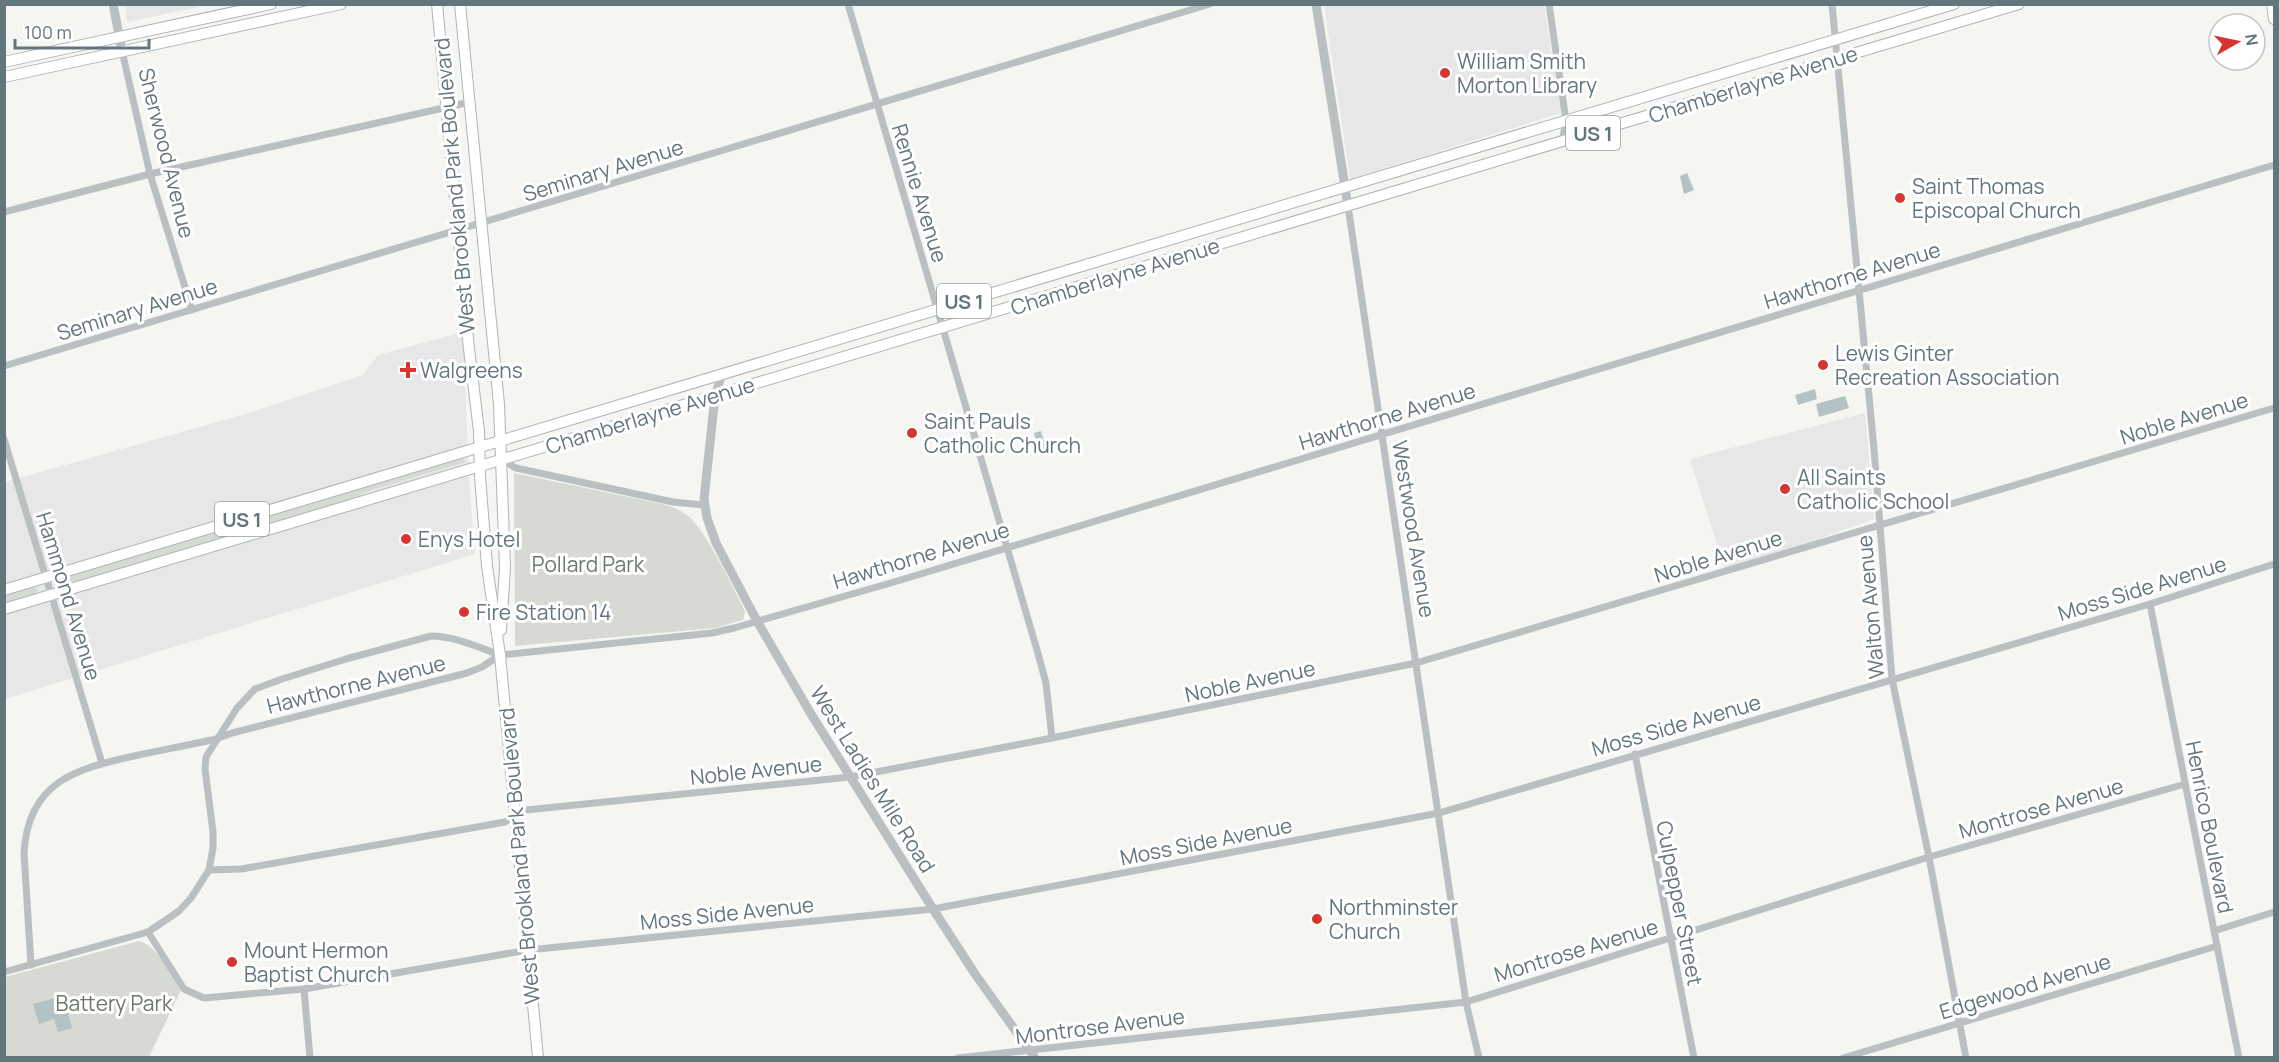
<svg xmlns="http://www.w3.org/2000/svg" width="2279" height="1062" viewBox="0 0 2279 1062" font-family="Manrope,sans-serif">
<rect width="100%" height="100%" fill="#f5f5f2"/>
<!-- built -->
<g fill="#e6e7e6">
<path d="M 125,4 L 208,4 L 208,5 L 127,22 Z"/>
<path d="M 1324,5 L 1544,5 L 1561,113 L 1350,179 Z"/>
<path d="M 463,332 L 469,481 L 475,554 L 5,699 L 5,482 L 249,413 L 363,375 L 378,355 Z"/>
<path d="M 1865,413 L 1874,519 L 1726,573 L 1690,459 Z"/>
</g>
<!-- green -->
<g fill="#d6dad2">
<path d="M 463,458 L 465,462 L 371,490 L 333,506 L 66,586 L 62,586 L 59,582 L 63,577 Z"/>
<path d="M 514,473 L 667,505 C 675,508 682,511 688,516 C 706,530 731,584 743,607 L 745,612 L 743,620 L 715,628 L 515,646 Z"/>
<path d="M 33,587 L 38,590 L 35,594 L 5,604 L 5,595 Z"/>
<path d="M 139,941 C 156,944 172,976 181,990 L 149,1057 L 5,1058 L 5,977 Z"/>
</g>
<!-- water -->
<g fill="#b3c2c4">
<path d="M 1687,173 L 1694,190 L 1684,194 L 1680,176 Z"/>
<path d="M 1815,389 L 1817,399 L 1798,405 L 1795,395 Z"/>
<path d="M 1845,396 L 1849,408 L 1819,417 L 1816,404 Z"/>
<path d="M 1041,431 L 1046,448 L 1039,450 L 1034,433 Z"/>
<path d="M 63,996 L 72,1028 L 58,1032 L 54,1019 L 39,1024 L 33,1004 Z"/>
</g>
<g fill="none" stroke-linecap="round" stroke-linejoin="round">
<!-- secondary casing -->
<g stroke="#adb5b7" stroke-width="12">
<g id="secondary">
<path d="M 437,4 L 469,349 L 479,431 L 480,476 L 487,566 L 500,655 L 538,1058"/>
<path d="M 460,4 L 499,404 L 505,568 L 501,630"/>
<path d="M 4,62 L 271,4"/>
<path d="M 4,77 L 341,4"/>
</g>
</g>
<!-- primary casing -->
<g stroke="#aeb5b7" stroke-width="12">
<g id="primary">
<path d="M 2272,4 L 2274,19"/>
<path d="M 4,590 L 1954,4"/>
<path d="M 4,609 L 2019,4"/>
</g>
</g>
<!-- minor -->
<g stroke="#bac0c2" stroke-width="7">
<path d="M 848,4 L 1037,650 L 1046,683 L 1052,738"/>
<path d="M 1549,4 L 1566,121 L 1562,142"/>
<path d="M 1832,4 L 1874,449 L 1892,679 L 1929,857 L 1966,1058"/>
<path d="M 122,51 L 150,174 L 192,310"/>
<path d="M 1348,206 L 1466,1002 L 1479,1058"/>
<path d="M 4,212 L 150,174 L 470,102"/>
<path d="M 4,366 L 1210,4"/>
<path d="M 4,439 L 102,763"/>
<path d="M 502,460 L 516,468 L 673,502 L 704,505"/>
<path d="M 2150,604 L 2239,1058"/>
<path d="M 1635,754 L 1694,1058"/>
<path d="M 209,870 L 241,869 L 505,822 L 526,810 L 850,777 L 1052,738 L 1416,663 L 2274,408"/>
<path d="M 2214,931 L 2274,912"/>
<path d="M 148,932 L 184,989 L 204,998 L 304,989 L 528,950 L 933,909 L 1439,813 L 2150,604 L 2274,564"/>
<path d="M 31,965 L 24,853 C 28,782 75,769 134,756 C 162,750 189,745 216,739 L 232,733 L 467,673 L 482,667 L 500,655 L 712,633 L 734,628 L 894,582 L 2274,165"/>
<path d="M 4,972 L 148,932 L 179,911 L 191,898 L 209,870 L 213,848 L 213,832 L 205,769 L 206,757 L 237,708 L 255,689 L 282,679 L 346,659 L 431,636 C 454,636 478,647 500,655"/>
<path d="M 304,989 L 310,1058"/>
<path d="M 958,1058 L 1466,1002 L 1929,857 L 2185,784"/>
<path d="M 1843,1058 L 2217,946"/>
</g>
<!-- tertiary -->
<g stroke="#bac0c2" stroke-width="9">
<path d="M 113,4 L 122,51"/>
<path d="M 1316,4 L 1348,206"/>
<path d="M 722,374 L 715,396 L 704,499 L 707,518 L 716,543 L 757,621 L 811,714 L 933,909 L 975,974 L 1035,1058"/>
</g>
<!-- secondary -->
<use href="#secondary" stroke="#fff" stroke-width="10"/>
<!-- primary -->
<use href="#primary" stroke="#fff" stroke-width="10"/>
</g>
<!-- markers -->
<g fill="#d63531" stroke="#fff" stroke-width="2">
<circle cx="1445" cy="73" r="6"/>
<circle cx="1900" cy="198" r="6"/>
<circle cx="1823" cy="365" r="6"/>
<path d="M405 361h6v6h6v6h-6v6h-6v-6h-6v-6h6z"/>
<circle cx="912" cy="433" r="6"/>
<circle cx="1785" cy="489" r="6"/>
<circle cx="406" cy="539" r="6"/>
<circle cx="464" cy="612" r="6"/>
<circle cx="1317" cy="919" r="6"/>
<circle cx="232" cy="962" r="6"/>
</g>
<g text-anchor="middle" dominant-baseline="central" stroke-width="6" stroke-linejoin="round" paint-order="stroke">
<!-- shield labels -->
<g fill="#fff" stroke="#929fa3" stroke-width="1.5">
<rect x="1566" y="116" width="54" height="34" rx="4.5"/>
<rect x="937" y="284" width="54" height="34" rx="4.5"/>
<rect x="215" y="502" width="54" height="34" rx="4.5"/>
</g>
<g font-size="20" font-weight="bold" fill="#63767b">
<text x="1593" y="133">US 1</text>
<text x="964" y="301">US 1</text>
<text x="242" y="519">US 1</text>
</g>
<!-- poi labels -->
<g font-size="21" fill="#63767b" stroke="#fff" text-anchor="start">
<text x="1457" y="61">William Smith<tspan x="1457" dy="24">Morton Library</tspan></text>
<text x="1912" y="186">Saint Thomas<tspan x="1912" dy="24">Episcopal Church</tspan></text>
<text x="1835" y="353">Lewis Ginter<tspan x="1835" dy="24">Recreation Association</tspan></text>
<text x="420" y="370">Walgreens</text>
<text x="924" y="421">Saint Pauls<tspan x="924" dy="24">Catholic Church</tspan></text>
<text x="1797" y="477">All Saints<tspan x="1797" dy="24">Catholic School</tspan></text>
<text x="418" y="539">Enys Hotel</text>
<text x="476" y="612">Fire Station 14</text>
<text x="1329" y="907">Northminster<tspan x="1329" dy="24">Church</tspan></text>
<text x="244" y="950">Mount Hermon<tspan x="244" dy="24">Baptist Church</tspan></text>
</g>
<!-- street labels -->
<g font-size="21" fill="#63767b" stroke="#fff">
<text transform="translate(1753 84) rotate(-17)">Chamberlayne Avenue</text>
<text transform="translate(167 153) rotate(76)">Sherwood Avenue</text>
<text transform="translate(603 170) rotate(-17)">Seminary Avenue</text>
<text transform="translate(454 186) rotate(-95)">West Brookland Park Boulevard</text>
<text transform="translate(920 193) rotate(73)">Rennie Avenue</text>
<text transform="translate(1852 275) rotate(-17)">Hawthorne Avenue</text>
<text transform="translate(1115 276) rotate(-17)">Chamberlayne Avenue</text>
<text transform="translate(137 309) rotate(-17)">Seminary Avenue</text>
<text transform="translate(650 415) rotate(-17)">Chamberlayne Avenue</text>
<text transform="translate(1387 416) rotate(-17)">Hawthorne Avenue</text>
<text transform="translate(2184 418) rotate(-17)">Noble Avenue</text>
<text transform="translate(1414 529) rotate(81)">Westwood Avenue</text>
<text transform="translate(921 555) rotate(-17)">Hawthorne Avenue</text>
<text transform="translate(1718 556) rotate(-17)">Noble Avenue</text>
<text transform="translate(2142 588) rotate(-17)">Moss Side Avenue</text>
<text transform="translate(69 596) rotate(73)">Hammond Avenue</text>
<text transform="translate(1870 607) rotate(-95)">Walton Avenue</text>
<text transform="translate(1250 681) rotate(-12)">Noble Avenue</text>
<text transform="translate(356 684) rotate(-14)">Hawthorne Avenue</text>
<text transform="translate(1676 725) rotate(-16)">Moss Side Avenue</text>
<text transform="translate(756 770) rotate(-6)">Noble Avenue</text>
<text transform="translate(873 779) rotate(58)">West Ladies Mile Road</text>
<text transform="translate(2041 808) rotate(-16)">Montrose Avenue</text>
<text transform="translate(2210 827) rotate(79)">Henrico Boulevard</text>
<text transform="translate(1206 841) rotate(-11)">Moss Side Avenue</text>
<text transform="translate(519 856) rotate(-95)">West Brookland Park Boulevard</text>
<text transform="translate(1680 903) rotate(79)">Culpepper Street</text>
<text transform="translate(727 913) rotate(-6)">Moss Side Avenue</text>
<text transform="translate(1576 950) rotate(-17)">Montrose Avenue</text>
<text transform="translate(2025 986) rotate(-17)">Edgewood Avenue</text>
<text transform="translate(1100 1026) rotate(-7)">Montrose Avenue</text>
</g>
<!-- park labels -->
<g font-size="21" fill="#6d7965" stroke="#fff">
<text x="588" y="564">Pollard Park</text>
<text x="114" y="1003">Battery Park</text>
</g>
</g>
<!-- border -->
<rect width="2279" height="1062" fill="none" stroke="#63767b" stroke-width="12"/>
<!-- north arrow -->
<g transform="translate(2237 42) rotate(81)"><circle r="28" fill="#ffffff" stroke="#c1c8ca" stroke-width="1.5"/>
<path d="M0-4.5L10 22L0 15L-10 22Z" fill="#d63531"/>
<text y="-9" font-size="16" font-weight="bold" text-anchor="middle" fill="#63767b">N</text>
</g>
<!-- scale -->
<path d="M15 39v9h134v-9" fill="none" stroke="#63767b" stroke-width="3"/>
<text x="24" y="39" font-size="18" fill="#63767b" stroke="#ffffff" stroke-width="4.5" paint-order="stroke">100 m</text>
</svg>
